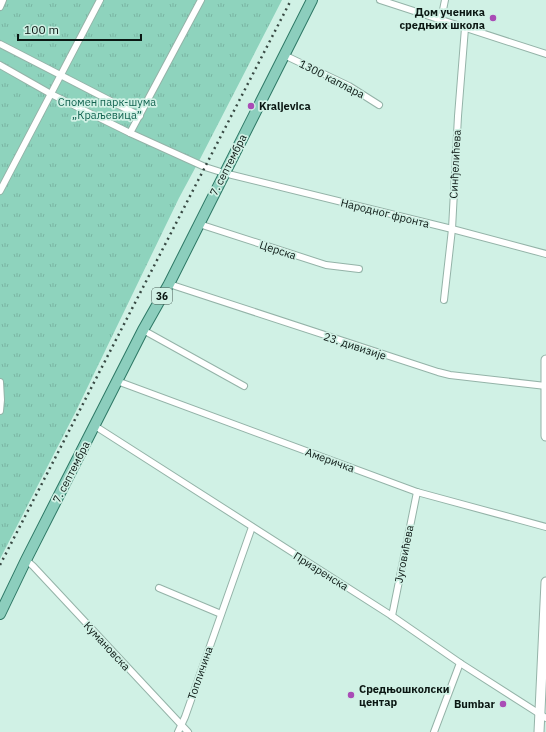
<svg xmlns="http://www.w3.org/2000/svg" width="546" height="732" viewBox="0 0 546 732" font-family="'IBM Plex Sans',sans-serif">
<defs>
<pattern id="park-tufts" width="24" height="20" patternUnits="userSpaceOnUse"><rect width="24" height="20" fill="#8ed3bd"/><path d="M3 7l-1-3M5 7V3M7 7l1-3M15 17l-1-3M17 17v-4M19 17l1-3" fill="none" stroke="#79b4a2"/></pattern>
</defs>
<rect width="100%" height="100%" fill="#d0f1e5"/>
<!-- park -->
<path fill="url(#park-tufts)" d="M 0,0 L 282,0 L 200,159 L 179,198 L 76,411 L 0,559 Z"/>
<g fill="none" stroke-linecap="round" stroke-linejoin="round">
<!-- street casing -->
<g stroke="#94b3a8" stroke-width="8">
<g id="street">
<path d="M 380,0 L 546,54"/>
<path d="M 0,7 L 3,0"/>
<path d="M 441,20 L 445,0"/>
<path d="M 0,44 L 140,116"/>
<path d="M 284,55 L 349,86 L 379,105"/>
<path d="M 0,65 L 51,94 L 130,133 L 205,167 L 224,173 L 452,229 L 546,254"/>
<path d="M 130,133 L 201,0"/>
<path d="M 0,191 L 100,0"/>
<path d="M 199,224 L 326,265 L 359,269"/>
<path d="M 169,284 L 438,372 L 450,375 L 546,386"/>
<path d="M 444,300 L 452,229 L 458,116 L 465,28"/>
<path d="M 143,330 L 244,386"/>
<path d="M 117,381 L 417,492 L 546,527"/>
<path d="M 0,382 L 1,400 L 0,411"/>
<path d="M 95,426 L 392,616 L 460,663 L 546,718"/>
<path d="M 26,560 L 33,566 L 188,732"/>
<path d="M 159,588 L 221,614"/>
<path d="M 392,616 L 417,492"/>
<path d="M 178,732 L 185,717 L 252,527"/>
<path d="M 434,732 L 460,663"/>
</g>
</g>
<!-- secondary casing -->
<g stroke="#94b3a8" stroke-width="11">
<g id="secondary">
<path d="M 546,360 L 546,436"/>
<path d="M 539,732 L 546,582"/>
</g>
</g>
<!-- primary casing -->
<g stroke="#2d7865" stroke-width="12">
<path id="primary" d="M 0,614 L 26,560 L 143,330 L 169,284 L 312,0"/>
</g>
<!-- street -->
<use href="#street" stroke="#fff" stroke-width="6"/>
<!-- secondary -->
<use href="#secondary" stroke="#fff" stroke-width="9"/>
<!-- primary -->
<use href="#primary" stroke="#8ccebd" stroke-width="10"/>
<!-- rail -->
<path stroke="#384943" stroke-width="2.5" stroke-dasharray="2 4" stroke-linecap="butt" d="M 0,565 L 291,0"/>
</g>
<!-- markers -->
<g fill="#a94cb6" stroke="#d0f1e5" stroke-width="1.5">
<circle cx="493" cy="18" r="4"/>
<circle cx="251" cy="106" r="4"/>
<circle cx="351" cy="695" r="4"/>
<circle cx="503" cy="704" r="4"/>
</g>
<g text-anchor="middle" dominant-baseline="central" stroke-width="3.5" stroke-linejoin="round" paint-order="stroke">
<!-- shield labels -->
<rect fill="#d0f1e5" stroke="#465852" stroke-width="1" x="152" y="288" width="20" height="16" rx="3"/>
<g font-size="10" font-weight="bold" fill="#0b1713">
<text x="162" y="296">36</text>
</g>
<!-- poi labels -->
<g font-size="11" font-weight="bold" fill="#0b1713" stroke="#d0f1e5" text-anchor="end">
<text x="485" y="12">Дом ученика<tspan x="485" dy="13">средњих школа</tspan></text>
<text x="259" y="106" text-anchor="start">Kraljevica</text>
<text x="359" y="689" text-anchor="start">Средњошколски<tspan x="359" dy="13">центар</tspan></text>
<text x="495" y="704">Bumbar</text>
</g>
<!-- street labels -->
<g font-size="11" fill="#0b1713" stroke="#d0f1e5">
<text transform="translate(332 79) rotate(27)">1300 каплара</text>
<text transform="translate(455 164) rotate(-87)">Синђелићева</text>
<text transform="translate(228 165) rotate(-63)">7. септембра</text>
<text transform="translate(385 213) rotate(14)">Народног фронта</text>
<text transform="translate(278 250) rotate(18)">Церска</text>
<text transform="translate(355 346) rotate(18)">23. дивизије</text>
<text transform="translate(330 460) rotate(20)">Америчка</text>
<text transform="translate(71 472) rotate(-63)">7. септембра</text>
<text transform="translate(404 554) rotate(-79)">Југовићева</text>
<text transform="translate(321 571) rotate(32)">Призренска</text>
<text transform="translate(107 646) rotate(47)">Кумановска</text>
<text transform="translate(200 673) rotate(-71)">Топличина</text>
</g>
<!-- park labels -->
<g font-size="11" fill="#126350" stroke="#d0f1e5">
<text x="107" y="102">Спомен парк-шума<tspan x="107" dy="13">„Краљевица”</tspan></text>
</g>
</g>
<!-- scale -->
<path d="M18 34v6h123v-6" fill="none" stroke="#0b1713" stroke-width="2"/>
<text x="24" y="34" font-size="12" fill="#0b1713" stroke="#d0f1e5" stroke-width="3" paint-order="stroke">100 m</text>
</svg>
